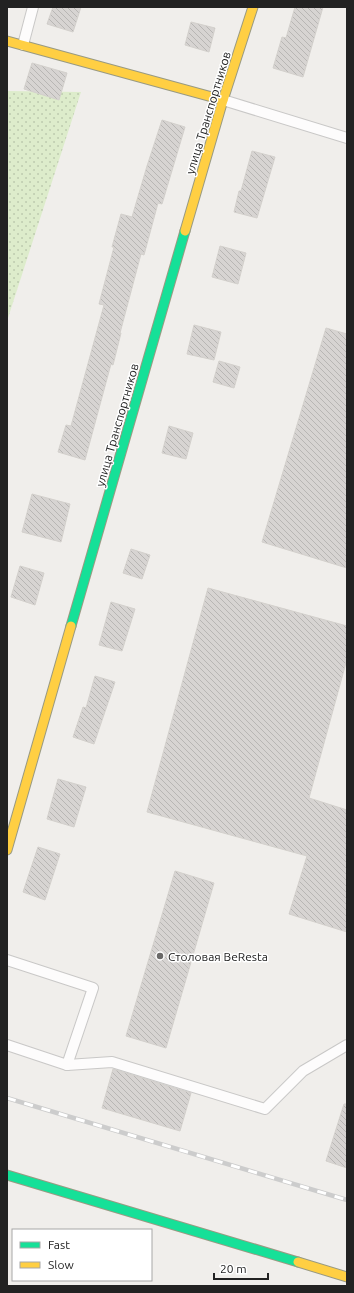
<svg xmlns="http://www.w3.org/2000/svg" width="354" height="1293" viewBox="0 0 354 1293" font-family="Ubuntu,sans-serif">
<defs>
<pattern id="garden-dots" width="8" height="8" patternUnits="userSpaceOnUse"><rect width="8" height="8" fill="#ddeccb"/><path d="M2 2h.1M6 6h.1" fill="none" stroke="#bdcaae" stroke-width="1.8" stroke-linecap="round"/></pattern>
<pattern id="building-back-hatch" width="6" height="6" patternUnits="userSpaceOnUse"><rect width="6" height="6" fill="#d7d4d2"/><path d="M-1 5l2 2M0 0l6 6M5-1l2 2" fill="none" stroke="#b8b6b4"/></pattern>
</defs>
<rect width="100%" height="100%" fill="#f0eeeb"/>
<!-- garden -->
<path fill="url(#garden-dots)" d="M 7,91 L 81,92 L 7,321 Z"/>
<!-- building -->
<g fill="url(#building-back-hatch)" stroke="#d3d0cc">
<path d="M 53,7 L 81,7 L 73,32 L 47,24 Z"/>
<path d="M 295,7 L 323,7 L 303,77 L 273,68 L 282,37 L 286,38 Z"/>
<path d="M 191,22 L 215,28 L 209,52 L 185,45 Z"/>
<path d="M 32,63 L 67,73 L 59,100 L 24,89 Z"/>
<path d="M 162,120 L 185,127 L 162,204 L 158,203 L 144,255 L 141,254 L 120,333 L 121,333 L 113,365 L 111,364 L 85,460 L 58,452 L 66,425 L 71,426 L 104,305 L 99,304 L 114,247 L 112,247 L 121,214 L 132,217 L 147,166 Z"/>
<path d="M 252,151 L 275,157 L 257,218 L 234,212 L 239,191 L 241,191 Z"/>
<path d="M 220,246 L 246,253 L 238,284 L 212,277 Z"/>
<path d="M 194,325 L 221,332 L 214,360 L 187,354 Z"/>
<path d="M 326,328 L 347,334 L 347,568 L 262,542 Z"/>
<path d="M 219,361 L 240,367 L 234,388 L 213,382 Z"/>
<path d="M 169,426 L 193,433 L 186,459 L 162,453 Z"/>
<path d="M 32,494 L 70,504 L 61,542 L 22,532 Z"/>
<path d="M 131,549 L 150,555 L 142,579 L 123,573 Z"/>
<path d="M 20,566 L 44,573 L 35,605 L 11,597 Z"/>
<path d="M 208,588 L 347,626 L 347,659 L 309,798 L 347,810 L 347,932 L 289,914 L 307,856 L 147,812 Z"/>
<path d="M 111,602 L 135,609 L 122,651 L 99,645 Z"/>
<path d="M 95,676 L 115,682 L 94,744 L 73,737 L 83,707 L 86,708 Z"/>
<path d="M 58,779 L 86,787 L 74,827 L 47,819 Z"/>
<path d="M 38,847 L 60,854 L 45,900 L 23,892 Z"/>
<path d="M 175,871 L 214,883 L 166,1048 L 126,1036 Z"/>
<path d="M 113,1069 L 191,1093 L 180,1131 L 102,1108 Z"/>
<path d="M 344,1104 L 347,1104 L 347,1168 L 326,1161 Z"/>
</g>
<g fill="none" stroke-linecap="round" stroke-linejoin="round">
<!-- lane casing -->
<g stroke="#c9c8c7" stroke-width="12">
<g id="lane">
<path d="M 23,45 L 33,7"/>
<path d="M 223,100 L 347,138"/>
<path d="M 7,960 L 93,988 L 67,1065"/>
<path d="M 7,1045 L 67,1065 L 112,1062 L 265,1109 L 303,1071 L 347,1045"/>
</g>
</g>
<!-- fast casing -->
<g stroke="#999a82" stroke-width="11">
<g id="fast">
<path d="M 71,626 L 185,231"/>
<path d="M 7,1175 L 298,1262"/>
</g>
</g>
<!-- slow casing -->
<g stroke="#999a82" stroke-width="11">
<g id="slow">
<path d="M 7,41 L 223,100"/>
<path d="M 185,231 L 223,100 L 253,7"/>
<path d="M 7,850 L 71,626"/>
<path d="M 298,1262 L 347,1277"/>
</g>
</g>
<!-- lane -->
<use href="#lane" stroke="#fdfcfc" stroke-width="10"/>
<!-- fast -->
<use href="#fast" stroke="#16e098" stroke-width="9"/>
<!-- slow -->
<use href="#slow" stroke="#ffcf43" stroke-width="9"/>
<!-- rail casing -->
<g stroke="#ccc" stroke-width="4.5">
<path id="rail" d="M 7,1098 L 347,1200"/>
</g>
<!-- rail -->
<use href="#rail" stroke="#fff" stroke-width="3" stroke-dasharray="9" stroke-linecap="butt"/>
</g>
<!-- markers -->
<circle fill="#6a6968" stroke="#fff" stroke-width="1.5" cx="160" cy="956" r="4"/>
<g text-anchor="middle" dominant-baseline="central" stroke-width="3" stroke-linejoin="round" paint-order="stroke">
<!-- street labels -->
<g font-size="12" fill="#222" stroke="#fff">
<text transform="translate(208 113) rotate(-73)">улица Транспортников</text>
<text transform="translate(117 425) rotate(-74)">улица Транспортников</text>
</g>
<!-- poi labels -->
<g font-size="12" fill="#222" stroke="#fff" text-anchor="start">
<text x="168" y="956">Столовая BeResta</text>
</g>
</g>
<!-- border -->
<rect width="354" height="1293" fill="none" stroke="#222222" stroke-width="16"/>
<!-- legend -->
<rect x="12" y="1229" width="140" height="52" fill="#ffffff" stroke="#a7a7a7"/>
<rect x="20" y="1242" width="20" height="6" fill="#16e098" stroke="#a7a7a7"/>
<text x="48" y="1249" font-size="12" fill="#222222">Fast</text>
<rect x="20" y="1262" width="20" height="6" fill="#ffcf43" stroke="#a7a7a7"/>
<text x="48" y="1269" font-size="12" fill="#222222">Slow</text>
<!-- scale -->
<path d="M214 1273v6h54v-6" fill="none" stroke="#222222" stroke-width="2"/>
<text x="220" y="1273" font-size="12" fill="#222222" stroke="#ffffff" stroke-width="3" paint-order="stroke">20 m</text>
</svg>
